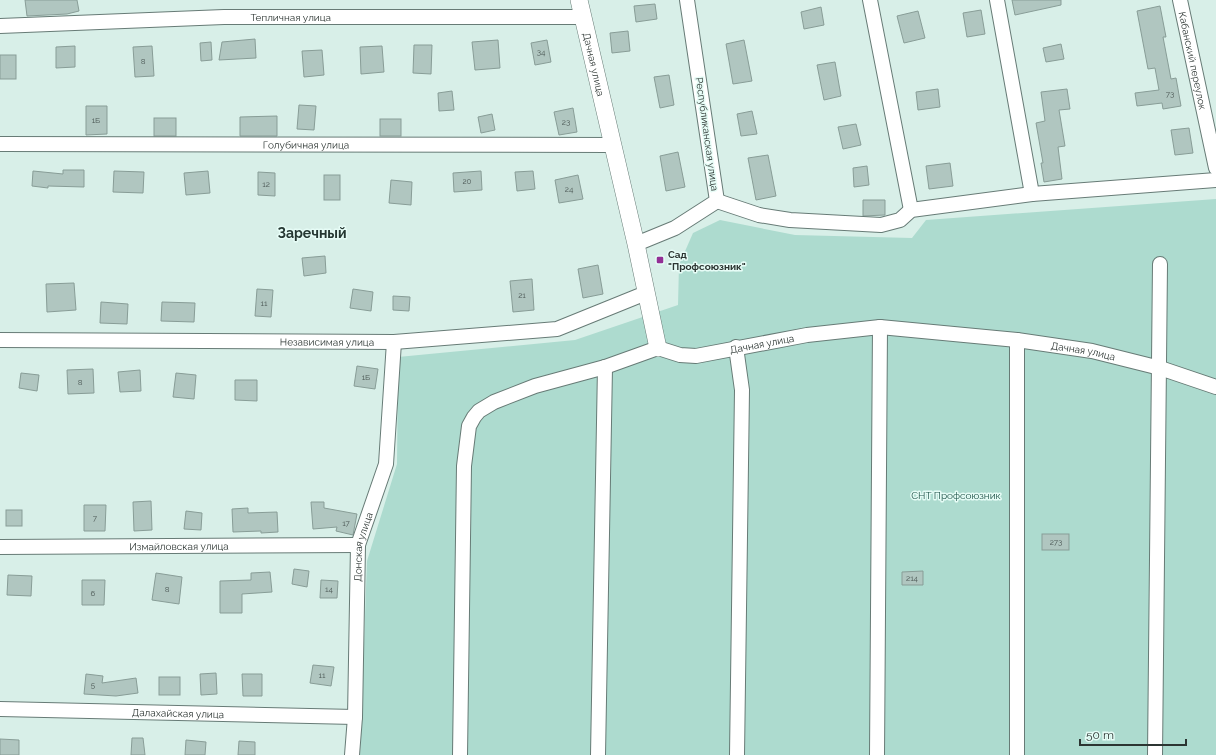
<svg xmlns="http://www.w3.org/2000/svg" width="1216" height="755" viewBox="0 0 1216 755" font-family="Raleway,sans-serif">
<rect width="100%" height="100%" fill="#d8efe8"/>
<!-- green -->
<path fill="#addbcf" d="M 1216,199 L 1216,755 L 360,755 L 367,561 L 397,464 L 398,357 L 575,340 L 678,305 L 679,265 L 693,233 L 720,220 L 795,235 L 912,238 L 926,220 Z"/>
<!-- building -->
<g fill="#b0c6c0" stroke="#889d97">
<path d="M 25,0 L 77,0 L 79,11 L 67,14 L 27,16 Z"/>
<path d="M 1012,0 L 1061,0 L 1061,5 L 1015,15 Z"/>
<path d="M 655,4 L 657,19 L 636,22 L 634,6 Z"/>
<path d="M 1160,6 L 1166,37 L 1163,37 L 1171,79 L 1176,78 L 1181,106 L 1163,109 L 1162,103 L 1137,106 L 1135,93 L 1159,90 L 1155,68 L 1148,69 L 1137,11 Z"/>
<path d="M 821,7 L 824,25 L 804,29 L 801,12 Z"/>
<path d="M 981,10 L 985,34 L 967,37 L 963,13 Z"/>
<path d="M 918,11 L 925,38 L 904,43 L 897,16 Z"/>
<path d="M 628,31 L 630,51 L 612,53 L 610,33 Z"/>
<path d="M 255,39 L 256,58 L 219,60 L 222,42 Z"/>
<path d="M 498,40 L 500,68 L 475,70 L 472,42 Z"/>
<path d="M 547,40 L 551,62 L 535,65 L 531,43 Z"/>
<path d="M 744,40 L 752,81 L 733,84 L 726,44 Z"/>
<path d="M 211,42 L 212,60 L 201,61 L 200,43 Z"/>
<path d="M 1061,44 L 1064,59 L 1046,62 L 1043,48 Z"/>
<path d="M 414,45 L 432,45 L 431,74 L 413,73 Z"/>
<path d="M 75,46 L 75,67 L 56,68 L 56,47 Z"/>
<path d="M 152,46 L 154,76 L 135,77 L 133,47 Z"/>
<path d="M 382,46 L 384,72 L 361,74 L 360,47 Z"/>
<path d="M 322,50 L 324,75 L 304,77 L 302,51 Z"/>
<rect x="0" y="55" width="16" height="24"/>
<path d="M 835,62 L 841,96 L 824,100 L 817,65 Z"/>
<path d="M 669,75 L 674,105 L 660,108 L 654,77 Z"/>
<path d="M 938,89 L 940,107 L 918,110 L 916,92 Z"/>
<path d="M 1067,89 L 1070,109 L 1059,110 L 1065,146 L 1058,147 L 1062,179 L 1044,182 L 1041,163 L 1043,163 L 1036,123 L 1045,121 L 1041,92 Z"/>
<path d="M 452,91 L 454,110 L 439,111 L 438,93 Z"/>
<path d="M 299,105 L 316,106 L 314,130 L 297,129 Z"/>
<path d="M 86,106 L 107,106 L 107,134 L 86,135 Z"/>
<path d="M 573,108 L 577,132 L 559,135 L 554,112 Z"/>
<path d="M 752,111 L 757,134 L 741,136 L 737,114 Z"/>
<path d="M 492,114 L 495,130 L 481,133 L 478,117 Z"/>
<path d="M 277,116 L 277,136 L 240,136 L 240,117 Z"/>
<rect x="154" y="118" width="22" height="18"/>
<rect x="380" y="119" width="21" height="17"/>
<path d="M 856,124 L 861,145 L 843,149 L 838,127 Z"/>
<path d="M 1189,128 L 1193,153 L 1175,155 L 1171,130 Z"/>
<path d="M 678,152 L 685,187 L 666,191 L 660,156 Z"/>
<path d="M 768,155 L 776,196 L 756,200 L 748,158 Z"/>
<path d="M 950,163 L 953,186 L 929,189 L 926,166 Z"/>
<path d="M 867,166 L 869,185 L 854,187 L 853,168 Z"/>
<path d="M 63,170 L 84,170 L 84,187 L 48,186 L 48,188 L 32,186 L 33,171 L 63,174 Z"/>
<path d="M 114,171 L 144,172 L 143,193 L 113,192 Z"/>
<path d="M 208,171 L 210,193 L 186,195 L 184,173 Z"/>
<path d="M 481,171 L 482,190 L 454,192 L 453,173 Z"/>
<path d="M 533,171 L 535,189 L 517,191 L 515,172 Z"/>
<path d="M 258,172 L 275,173 L 275,196 L 258,195 Z"/>
<rect x="324" y="175" width="16" height="25"/>
<path d="M 578,175 L 583,199 L 559,203 L 555,180 Z"/>
<path d="M 391,180 L 412,182 L 411,205 L 389,203 Z"/>
<path d="M 863,200 L 885,200 L 885,215 L 863,216 Z"/>
<path d="M 325,256 L 326,273 L 304,276 L 302,258 Z"/>
<path d="M 598,265 L 603,294 L 583,298 L 578,269 Z"/>
<path d="M 532,279 L 534,310 L 513,312 L 510,281 Z"/>
<path d="M 74,283 L 76,310 L 47,312 L 46,284 Z"/>
<path d="M 257,289 L 273,290 L 271,317 L 255,316 Z"/>
<path d="M 353,289 L 373,292 L 371,311 L 350,308 Z"/>
<path d="M 393,296 L 410,297 L 409,311 L 393,310 Z"/>
<path d="M 101,302 L 128,304 L 127,324 L 100,323 Z"/>
<path d="M 162,302 L 195,303 L 194,322 L 161,321 Z"/>
<path d="M 357,366 L 378,369 L 375,389 L 354,386 Z"/>
<path d="M 93,369 L 94,393 L 68,394 L 67,370 Z"/>
<path d="M 140,370 L 141,391 L 120,392 L 118,372 Z"/>
<path d="M 21,373 L 39,375 L 37,391 L 19,388 Z"/>
<path d="M 176,373 L 196,375 L 194,399 L 173,397 Z"/>
<path d="M 235,380 L 257,380 L 257,401 L 235,400 Z"/>
<path d="M 151,501 L 152,530 L 134,531 L 133,502 Z"/>
<path d="M 311,502 L 324,502 L 324,508 L 357,514 L 353,535 L 336,531 L 337,527 L 313,529 Z"/>
<path d="M 84,505 L 106,505 L 105,531 L 84,531 Z"/>
<path d="M 248,508 L 248,513 L 277,512 L 278,532 L 261,533 L 261,531 L 233,532 L 232,509 Z"/>
<rect x="6" y="510" width="16" height="16"/>
<path d="M 186,511 L 202,513 L 201,530 L 184,529 Z"/>
<rect x="1042" y="534" width="27" height="16"/>
<path d="M 294,569 L 309,571 L 307,587 L 292,584 Z"/>
<path d="M 923,571 L 923,585 L 902,585 L 902,572 Z"/>
<path d="M 270,572 L 272,592 L 242,594 L 242,613 L 220,613 L 220,581 L 251,580 L 251,573 Z"/>
<path d="M 156,573 L 182,577 L 179,604 L 152,600 Z"/>
<path d="M 8,575 L 32,576 L 31,596 L 7,595 Z"/>
<path d="M 82,580 L 105,580 L 104,605 L 82,605 Z"/>
<path d="M 321,580 L 338,581 L 337,598 L 320,598 Z"/>
<path d="M 313,665 L 334,667 L 331,686 L 310,683 Z"/>
<path d="M 216,673 L 217,694 L 201,695 L 200,674 Z"/>
<path d="M 86,674 L 103,676 L 102,683 L 136,678 L 138,693 L 116,696 L 84,694 Z"/>
<path d="M 242,674 L 262,674 L 262,696 L 243,696 Z"/>
<rect x="159" y="677" width="21" height="18"/>
<path d="M 132,738 L 143,738 L 145,755 L 131,755 Z"/>
<path d="M 0,739 L 19,740 L 19,755 L 0,755 Z"/>
<path d="M 186,740 L 206,742 L 205,755 L 185,755 Z"/>
<path d="M 239,741 L 255,742 L 255,755 L 238,755 Z"/>
</g>
<g fill="none" stroke-linecap="round" stroke-linejoin="round">
<!-- minor casing -->
<g stroke="#677b76" stroke-width="16">
<g id="minor">
<path d="M 870,0 L 911,210"/>
<path d="M 997,0 L 1032,194"/>
<path id="s1" d="M 1180,0 L 1216,168"/>
<path id="s2" d="M 0,26 L 224,17 L 582,17"/>
<path id="s3" d="M 0,144 L 613,145"/>
<path d="M 717,201 L 759,215 L 790,220 L 881,225 L 900,220 L 911,210 L 1032,194 L 1216,180"/>
<path d="M 636,244 L 675,228 L 717,201 L 687,0"/>
<path id="s4" d="M 0,340 L 394,342 L 557,329 L 646,293"/>
<path d="M 736,347 L 742,390 L 737,755"/>
<path id="s5" d="M 0,547 L 358,545"/>
<path id="s6" d="M 0,709 L 355,717"/>
<path id="s7" d="M 352,755 L 355,717 L 358,545 L 386,464 L 394,342"/>
<path id="s8" d="M 460,755 L 464,466 L 469,426 L 474,417 L 479,411 L 494,402 L 535,386 L 605,367 L 658,348 L 680,355 L 696,356 L 807,335 L 880,327 L 1017,340 L 1092,351 L 1160,368 L 1216,387"/>
<path d="M 598,755 L 605,367"/>
<path d="M 877,755 L 880,327"/>
<path d="M 1017,755 L 1017,340"/>
<path d="M 1155,755 L 1160,264"/>
</g>
</g>
<!-- tertiary casing -->
<g stroke="#677b76" stroke-width="18">
<g id="tertiary">
<path id="s9" d="M 579,0 L 636,244 L 658,348"/>
</g>
</g>
<!-- minor -->
<use href="#minor" stroke="#fff" stroke-width="14"/>
<!-- tertiary -->
<use href="#tertiary" stroke="#fff" stroke-width="17"/>
</g>
<!-- markers -->
<rect fill="#932f95" stroke="#e6fcf6" stroke-width="1.5" x="656" y="256" width="8" height="8" rx="2"/>
<g text-anchor="middle" dominant-baseline="central" stroke-width="3" stroke-linejoin="round" paint-order="stroke">
<!-- number labels -->
<g font-size="8" fill="#4d5956">
<text x="541" y="52">34</text>
<text x="143" y="61">8</text>
<text x="1170" y="94">73</text>
<text x="96" y="120">1Б</text>
<text x="566" y="122">23</text>
<text x="467" y="181">20</text>
<text x="266" y="184">12</text>
<text x="569" y="189">24</text>
<text x="522" y="295">21</text>
<text x="264" y="303">11</text>
<text x="366" y="377">1Б</text>
<text x="80" y="382">8</text>
<text x="95" y="518">7</text>
<text x="346" y="523">17</text>
<text x="1056" y="542">273</text>
<text x="912" y="578">214</text>
<text x="167" y="589">8</text>
<text x="329" y="589">14</text>
<text x="93" y="593">6</text>
<text x="322" y="675">11</text>
<text x="93" y="685">5</text>
</g>
<!-- street labels -->
<g font-size="10" fill="#2c3532" stroke="#e6fcf6">
<text stroke="none"><textPath href="#s2" startOffset="291">Тепличная улица</textPath></text>
<text stroke="none"><textPath href="#s1" startOffset="62">Кабанский переулок</textPath></text>
<text stroke="none"><textPath href="#s9" startOffset="66">Дачная улица</textPath></text>
<text transform="translate(707 134) rotate(82)">Республиканская улица</text>
<text stroke="none"><textPath href="#s3" startOffset="306">Голубичная улица</textPath></text>
<text stroke="none"><textPath href="#s4" startOffset="327">Независимая улица</textPath></text>
<text stroke="none"><textPath href="#s8" startOffset="644">Дачная улица</textPath></text>
<text stroke="none"><textPath href="#s8" startOffset="968">Дачная улица</textPath></text>
<text stroke="none"><textPath href="#s5" startOffset="179">Измайловская улица</textPath></text>
<text stroke="none"><textPath href="#s7" startOffset="209">Донская улица</textPath></text>
<text stroke="none"><textPath href="#s6" startOffset="178">Далахайская улица</textPath></text>
</g>
<!-- poi labels -->
<g font-size="10" font-weight="bold" fill="#2c3532" stroke="#e6fcf6" text-anchor="start">
<text x="668" y="254">Сад<tspan x="668" dy="12">"Профсоюзник"</tspan></text>
</g>
<!-- park labels -->
<g font-size="10" fill="#1f5449" stroke="#e6fcf6">
<text x="956" y="495">СНТ Профсоюзник</text>
</g>
<!-- district labels -->
<g font-size="14" font-weight="bold" fill="#263833" stroke="#e6fcf6">
<text x="312" y="233">Заречный</text>
</g>
</g>
<!-- scale -->
<path d="M1080 739v6h106v-6" fill="none" stroke="#2c3532" stroke-width="2"/>
<text x="1086" y="739" font-size="12" fill="#2c3532" stroke="#e6fcf6" stroke-width="3" paint-order="stroke">50 m</text>
</svg>
